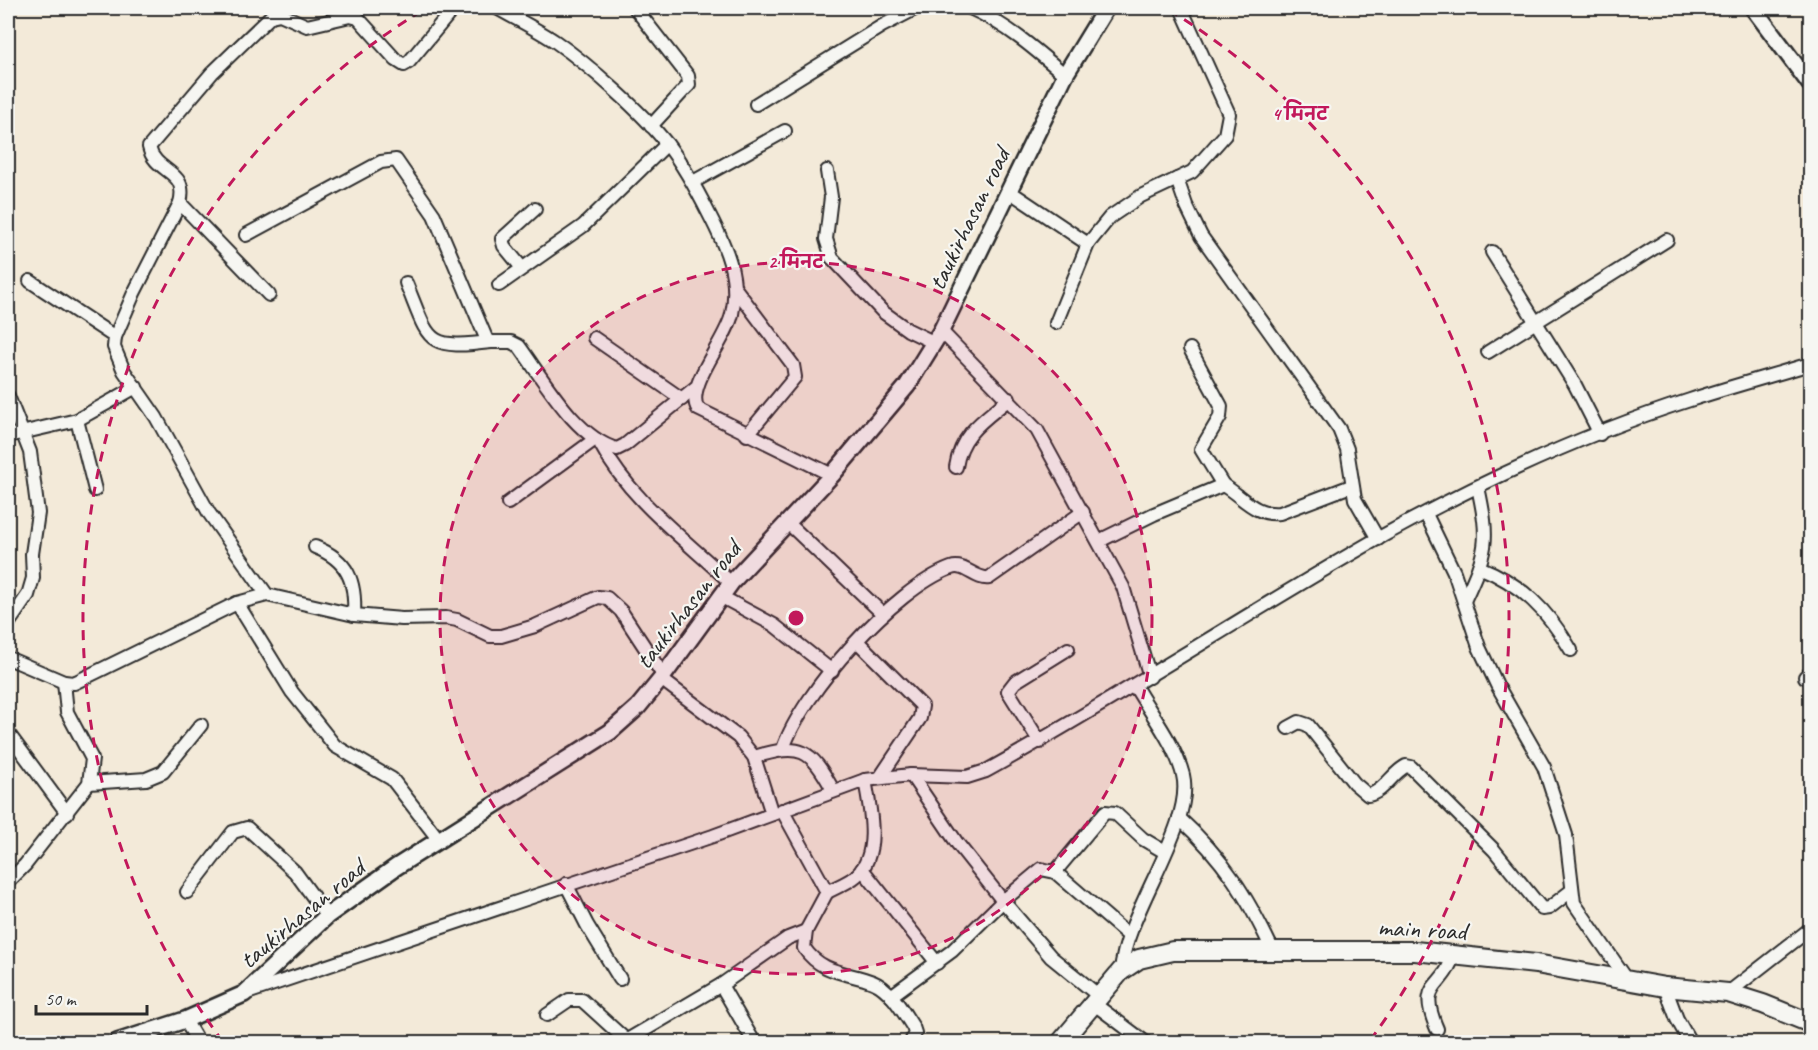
<svg xmlns="http://www.w3.org/2000/svg" width="1818" height="1050" viewBox="0 0 1818 1050" font-family="Caveat,'Playpen Sans Deva',sans-serif">
<rect width="100%" height="100%" fill="#f3ead9"/>
<filter id="ink" filterUnits="userSpaceOnUse"><feTurbulence type="fractalNoise" baseFrequency=".0167" numOctaves="2"/><feDisplacementMap in="SourceGraphic" scale="12" xChannelSelector="R" yChannelSelector="G"/><feConvolveMatrix kernelMatrix="1 2 1 2 8 2 1 2 1" color-interpolation-filters="sRGB"/></filter>
<g filter="url(#ink)">
<g fill="none" stroke-linecap="round" stroke-linejoin="round">
<!-- minor casing -->
<g stroke="#2b2b2b" stroke-width="16">
<g id="minor">
<path d="M 497,8 C 516,19 537,29 556,42 C 589,65 642,112 667,144 C 684,166 697,190 709,214 C 726,247 740,277 732,314 C 727,340 684,387 698,409 L 832,475"/>
<path d="M 635,8 L 688,76 L 689,85 L 685,89 L 651,126"/>
<path d="M 970,8 C 1006,24 1035,49 1065,75"/>
<path d="M 756,104 L 882,26 L 917,8"/>
<path d="M 827,171 L 831,197 L 826,239 L 832,258 L 883,312 L 908,330 L 935,343"/>
<path d="M 1177,179 L 1186,205 L 1201,236 L 1339,429 L 1347,449 L 1355,499 L 1378,539"/>
<path d="M 693,182 L 785,131"/>
<path d="M 1009,191 L 1088,244"/>
<path d="M 180,203 L 269,295"/>
<path d="M 246,235 L 381,162 L 396,160 L 434,215 L 486,338 L 491,342 L 511,342 L 519,346 C 544,380 576,438 617,449 L 625,445 L 695,388"/>
<path d="M 1492,252 L 1575,385 L 1600,434"/>
<path d="M 522,268 L 504,246 L 502,239 L 535,209"/>
<path d="M 30,281 L 115,337"/>
<path d="M 406,283 C 430,341 424,350 491,342"/>
<path d="M 499,285 L 583,226 L 667,144"/>
<path d="M 735,288 L 793,365 L 795,377 L 747,435"/>
<path d="M 1056,323 L 1088,244 L 1110,217 L 1141,196 L 1192,172 L 1225,135 L 1229,114 L 1181,8"/>
<path d="M 941,331 L 1037,430 L 1123,587 L 1150,677"/>
<path d="M 594,338 L 682,399"/>
<path d="M 1190,349 L 1221,406 L 1220,417 L 1201,449 L 1223,485"/>
<path d="M 1488,352 L 1667,240"/>
<path d="M 8,396 L 30,452 L 38,513 L 32,554 L 33,578 L 28,595 L 8,624"/>
<path d="M 77,420 L 95,490"/>
<path d="M 8,436 L 77,420 L 136,387"/>
<path d="M 601,445 C 630,500 686,540 731,583"/>
<path d="M 956,467 C 961,433 984,420 1009,399"/>
<path d="M 508,503 L 594,440"/>
<path d="M 1426,514 L 1454,572 L 1479,647 L 1497,685 L 1544,767 L 1566,835 L 1574,903 L 1628,981"/>
<path d="M 787,522 L 883,614"/>
<path d="M 1099,541 L 1154,514 L 1223,485 C 1243,497 1255,516 1280,513 L 1351,486"/>
<path d="M 315,547 C 348,560 356,581 354,615"/>
<path d="M 1479,567 C 1522,584 1548,611 1571,650"/>
<path d="M 267,595 L 209,513 L 156,417 L 124,371 L 114,347 L 115,337 L 134,293 L 180,203 C 189,169 155,174 149,147 L 212,73 L 271,16 L 280,14 L 307,26 L 350,16 L 358,18 L 396,60 L 404,65 L 409,62 L 454,8"/>
<path d="M 720,596 L 774,625 L 832,671"/>
<path d="M 1464,601 C 1487,551 1490,542 1478,487"/>
<path d="M 237,603 L 292,692 L 335,746 L 392,779 L 439,840"/>
<path d="M 858,642 L 922,706 L 920,718 L 881,776"/>
<path d="M 8,658 L 64,682 L 74,683 L 237,603 L 267,595 L 354,615 L 402,619 L 446,618 L 457,620 L 490,636 L 501,636 L 535,626 L 598,597 L 607,598 L 621,611 L 663,675"/>
<path d="M 1805,677 L 1810,672"/>
<path d="M 661,679 L 738,737 L 754,757 L 772,814"/>
<path d="M 1288,728 L 1299,722 L 1308,725 L 1354,783 L 1368,795 C 1384,792 1392,773 1406,766 L 1411,767 L 1494,850 L 1542,909 L 1549,908 L 1571,891"/>
<path d="M 8,733 L 67,813"/>
<path d="M 1040,742 L 1008,691 L 1015,682 L 1068,649"/>
<path d="M 783,749 C 802,692 894,589 951,568 C 965,563 975,580 989,578 L 1083,512"/>
<path d="M 754,757 C 801,743 810,748 833,790"/>
<path d="M 911,775 L 957,843 L 1003,901 L 1051,957 L 1099,996"/>
<path d="M 89,783 L 146,779 L 163,772 L 201,725"/>
<path d="M 782,810 L 827,892 L 806,931 L 804,948 C 822,974 847,972 873,982 C 891,989 903,1012 913,1027 L 915,1033 L 911,1042"/>
<path d="M 1179,818 C 1224,859 1247,896 1273,951"/>
<path d="M 862,869 L 937,963"/>
<path d="M 1055,872 L 1105,812 L 1115,813 L 1143,839 L 1165,852"/>
<path d="M 8,882 L 25,865 L 89,783 L 92,759 L 67,712 L 64,682"/>
<path d="M 566,884 L 587,925 L 620,979"/>
<path d="M 187,892 L 233,832 L 247,828 L 295,872 L 327,916"/>
<path d="M 827,892 C 836,887 848,883 856,876 C 881,854 870,808 865,780"/>
<path d="M 1121,971 C 1125,913 1195,825 1183,775 C 1175,744 1151,714 1135,686"/>
<path d="M 721,985 L 754,1042"/>
<path d="M 1665,987 L 1677,1019 L 1690,1042"/>
<path d="M 247,993 L 713,836 L 865,780 L 911,775 L 967,777 L 986,771 C 1119,698 1245,614 1377,539 C 1476,484 1583,434 1690,400 C 1730,387 1770,376 1810,364"/>
<path d="M 1728,993 L 1810,929"/>
<path d="M 891,996 L 952,951 L 1003,901 L 1041,869 L 1055,872 L 1128,935"/>
<path d="M 1093,1003 L 1145,1042"/>
<path d="M 547,1015 L 569,1000 L 582,1000 L 627,1041"/>
<path d="M 185,1020 L 198,1042"/>
<path d="M 1437,1029 C 1416,980 1444,991 1453,955"/>
<path d="M 624,1042 L 721,985 L 788,938 L 806,931"/>
</g>
</g>
<!-- tertiary casing -->
<g stroke="#2b2b2b" stroke-width="20">
<g id="tertiary">
<path d="M 1753,8 L 1810,84"/>
<path d="M 117,1042 L 185,1020 L 244,994 L 327,916 L 396,867 L 610,732 L 638,707 L 661,679 L 731,583 L 832,475 L 907,386 L 941,331 L 1065,75 L 1106,8"/>
</g>
</g>
<!-- secondary casing -->
<g stroke="#2b2b2b" stroke-width="22">
<path id="secondary" d="M 1061,1042 L 1121,971 L 1139,959 L 1173,951 L 1415,951 L 1536,964 L 1665,987 L 1728,993 L 1763,1004 L 1810,1023"/>
</g>
<!-- minor -->
<use href="#minor" stroke="#f6f6f2" stroke-width="12"/>
<!-- tertiary -->
<use href="#tertiary" stroke="#f6f6f2" stroke-width="15"/>
<!-- secondary -->
<use href="#secondary" stroke="#f6f6f2" stroke-width="18"/>
</g>
</g>
<!-- distance rings -->
<circle cx="796" cy="618" r="356" fill="#c2185b" fill-opacity=".12"/>
<g fill="none" stroke="#c2185b" stroke-width="3" stroke-dasharray="10 8">
<circle cx="796" cy="618" r="356"/>
<path d="M223 1042A713 713 0 0 1 423 10M1169 10A713 713 0 0 1 1369 1042"/>
</g>
<g text-anchor="middle" dominant-baseline="central" stroke-width="4.5" stroke-linejoin="round" paint-order="stroke">
<!-- street labels -->
<g font-size="26" fill="#2b2b2b" stroke="#f6f6f2">
<text transform="translate(969 219) rotate(-64)">taukirhasan road</text>
<text transform="translate(688 605) rotate(-52)">taukirhasan road</text>
<text transform="translate(302 914) rotate(-40)">taukirhasan road</text>
<text transform="translate(1422 929) rotate(3)">main road</text>
</g>
</g>
<circle cx="796" cy="618" r="9" fill="#c2185b" stroke="#f6f6f2" stroke-width="3"/>
<g font-size="18" text-anchor="middle" font-weight="bold" fill="#c2185b" stroke="#f6f6f2" stroke-width="4.5" stroke-linejoin="round" paint-order="stroke">
<text x="1300" y="120">4 मिनट</text>
<text x="796" y="268">2 मिनट</text>
</g>
<!-- margin -->
<rect width="1818" height="1050" fill="none" stroke="#f6f6f2" stroke-width="30"/>
<rect x="15" y="15" width="1788" height="1020" fill="none" stroke="#2b2b2b" stroke-width="2" filter="url(#ink)"/>
<!-- scale -->
<path d="M36 1005v9h111v-9" fill="none" stroke="#2b2b2b" stroke-width="3"/>
<text x="45" y="1005" font-size="18" fill="#2b2b2b" stroke="#f6f6f2" stroke-width="4.5" paint-order="stroke">50 m</text>
</svg>
